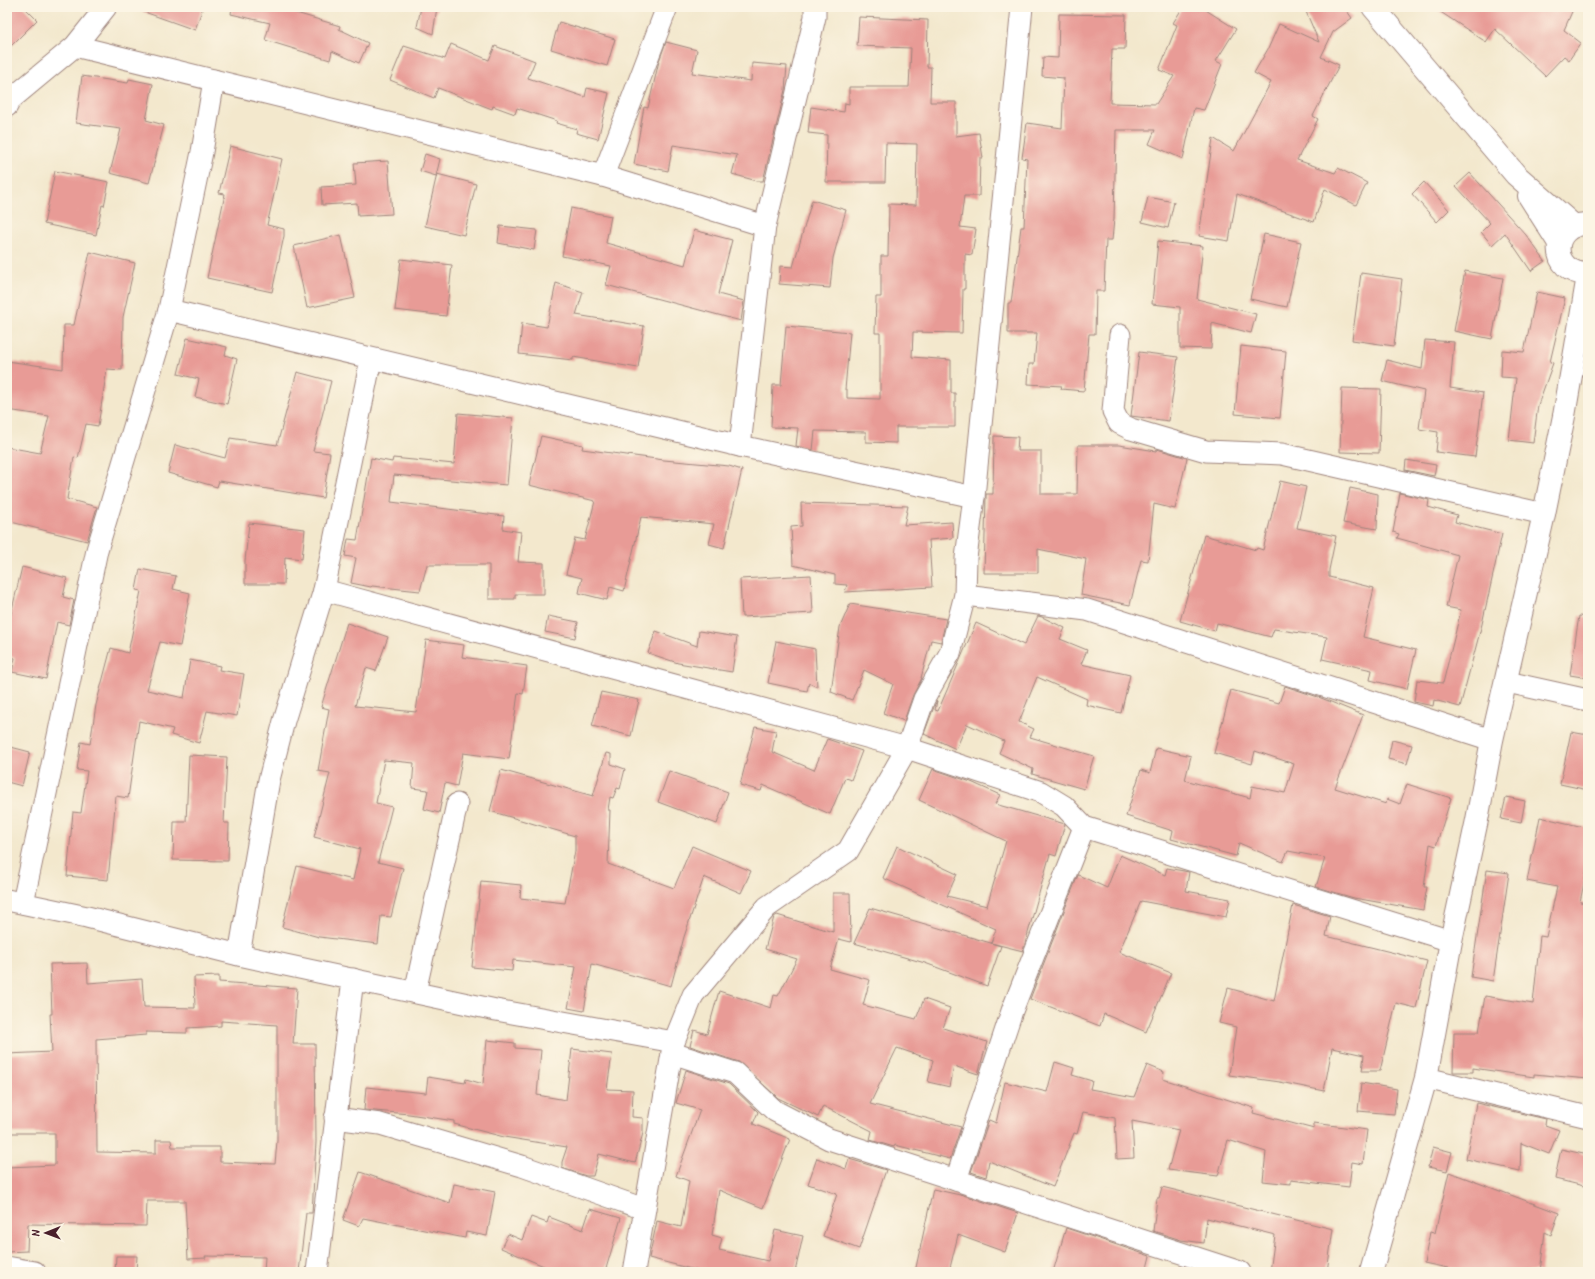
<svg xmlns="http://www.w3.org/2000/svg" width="1595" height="1279" viewBox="0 0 1595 1279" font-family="Kalam,sans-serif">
<rect width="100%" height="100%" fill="#fcf5e5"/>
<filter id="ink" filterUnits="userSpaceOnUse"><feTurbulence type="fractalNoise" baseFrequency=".025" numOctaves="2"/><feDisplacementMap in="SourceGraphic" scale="8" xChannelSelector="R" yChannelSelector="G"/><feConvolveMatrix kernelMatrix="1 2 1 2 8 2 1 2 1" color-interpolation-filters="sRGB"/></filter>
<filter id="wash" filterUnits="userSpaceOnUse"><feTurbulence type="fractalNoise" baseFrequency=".012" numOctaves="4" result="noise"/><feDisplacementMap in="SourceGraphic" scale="16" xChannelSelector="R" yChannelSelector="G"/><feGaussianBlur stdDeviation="0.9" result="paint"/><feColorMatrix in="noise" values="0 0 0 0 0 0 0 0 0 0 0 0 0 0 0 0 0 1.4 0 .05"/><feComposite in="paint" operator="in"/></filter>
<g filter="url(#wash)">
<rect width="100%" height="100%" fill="#f3e8cd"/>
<g id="blocks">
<!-- building -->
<g fill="#e89b96" fill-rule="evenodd">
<path d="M 7,7 L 24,7 L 37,20 L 7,50 Z"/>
<path d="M 136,7 L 203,7 L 195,30 L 136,9 Z"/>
<path d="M 232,7 L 276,7 L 340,26 L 339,29 L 368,43 L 359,63 L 332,51 L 330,60 L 265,40 L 270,23 L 231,14 Z"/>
<path d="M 421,7 L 437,7 L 433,34 L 417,27 Z"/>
<path d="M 1183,7 L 1201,7 L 1236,29 L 1216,61 L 1222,64 L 1204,110 L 1194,108 L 1183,159 L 1149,144 L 1155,130 L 1116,130 L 1114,219 L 1112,240 L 1106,240 L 1104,291 L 1096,291 L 1095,334 L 1089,334 L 1084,391 L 1061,389 L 1062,386 L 1028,384 L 1029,364 L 1034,364 L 1037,333 L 1008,333 L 1008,303 L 1011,303 L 1021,227 L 1024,227 L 1027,159 L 1022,158 L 1027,123 L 1062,128 L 1064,78 L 1042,76 L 1043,57 L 1058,58 L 1059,14 L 1126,15 L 1125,49 L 1112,49 L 1110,103 L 1156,104 L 1174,76 L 1159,70 L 1177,25 L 1173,23 Z"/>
<path d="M 1304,7 L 1344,7 L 1352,18 L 1333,32 L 1321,57 L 1339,65 L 1313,116 L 1318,119 L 1297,160 L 1335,173 L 1338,168 L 1367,183 L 1356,205 L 1325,189 L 1314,222 L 1237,194 L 1229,241 L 1199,236 L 1213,138 L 1234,151 L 1271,82 L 1254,73 L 1268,49 L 1279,24 L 1319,42 Z"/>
<path d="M 1433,7 L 1574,7 L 1564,30 L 1581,43 L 1569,60 L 1564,56 L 1545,76 L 1495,29 L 1486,42 Z"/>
<path d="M 859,17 L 928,20 L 927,67 L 931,67 L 930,102 L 956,102 L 956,136 L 979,133 L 983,158 L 980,158 L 979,196 L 964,196 L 960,227 L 976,229 L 972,255 L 965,254 L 965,289 L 963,289 L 962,333 L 913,332 L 912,357 L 951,360 L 951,393 L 955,393 L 955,427 L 896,427 L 896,443 L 866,442 L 866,432 L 815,431 L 813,450 L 796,446 L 798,428 L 771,427 L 773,385 L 781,385 L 786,326 L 850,332 L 845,390 L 847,390 L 847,398 L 880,399 L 880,333 L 875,333 L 876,297 L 881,297 L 881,256 L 888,256 L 889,204 L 916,205 L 917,144 L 886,143 L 885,182 L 826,182 L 827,135 L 808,133 L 811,107 L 844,112 L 845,103 L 849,104 L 849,87 L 909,87 L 911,48 L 857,46 Z"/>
<path d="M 559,22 L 615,39 L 607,66 L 551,49 Z"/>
<path d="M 666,42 L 697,50 L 692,73 L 751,81 L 752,63 L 787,66 L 785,90 L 763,181 L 757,181 L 732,174 L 737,155 L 673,145 L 668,171 L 634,164 L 644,107 L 648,108 L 659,61 Z"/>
<path d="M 451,44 L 489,60 L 495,46 L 535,61 L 528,78 L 585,97 L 587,88 L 609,93 L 598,139 L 576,133 L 577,129 L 556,123 L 557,121 L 517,108 L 515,114 L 493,106 L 492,109 L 438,88 L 434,98 L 390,80 L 404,46 L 445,59 Z"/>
<path d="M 82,76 L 128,83 L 129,79 L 153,84 L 146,120 L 164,125 L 149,183 L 110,173 L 121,129 L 76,123 Z"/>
<path d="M 230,146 L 282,159 L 267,225 L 284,229 L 284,236 L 272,292 L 207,278 L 225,194 L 219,193 Z"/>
<path d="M 425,154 L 440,159 L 436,176 L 420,171 Z"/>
<path d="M 388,161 L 392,214 L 358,216 L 357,203 L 322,205 L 321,187 L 356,185 L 354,163 Z"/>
<path d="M 55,171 L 109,182 L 104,206 L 102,205 L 96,235 L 44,224 Z"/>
<path d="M 1470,173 L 1526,235 L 1545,261 L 1531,271 L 1505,233 L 1492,245 L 1481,232 L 1490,223 L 1456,186 Z"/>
<path d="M 437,174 L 476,184 L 464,235 L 425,226 Z"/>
<path d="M 1424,182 L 1449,210 L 1437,222 L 1412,194 Z"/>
<path d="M 1148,197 L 1174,202 L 1168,228 L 1142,222 Z"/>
<path d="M 812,200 L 846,210 L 833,258 L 830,288 L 779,284 L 780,266 L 793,267 Z"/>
<path d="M 571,208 L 611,216 L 606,243 L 685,265 L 694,230 L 732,240 L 718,294 L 744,301 L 741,321 L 606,285 L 611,266 L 562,256 Z"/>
<path d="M 500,226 L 537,230 L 534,250 L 498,243 Z"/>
<path d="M 1264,234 L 1301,242 L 1287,307 L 1250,299 Z"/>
<path d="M 341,235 L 355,298 L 307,308 L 294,246 Z"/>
<path d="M 1158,241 L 1203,246 L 1197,299 L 1256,314 L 1251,333 L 1212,323 L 1211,349 L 1180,348 L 1180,307 L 1152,304 Z"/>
<path d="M 90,252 L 135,263 L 123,317 L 122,370 L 107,369 L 98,426 L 86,424 L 78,458 L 74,457 L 67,499 L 97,507 L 87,541 L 7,521 L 7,447 L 40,453 L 49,416 L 7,410 L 7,361 L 63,369 L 64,325 L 74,325 Z"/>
<path d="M 401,259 L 452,265 L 446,316 L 395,310 Z"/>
<path d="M 1465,271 L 1503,278 L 1492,339 L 1454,331 Z"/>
<path d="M 1361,273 L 1402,279 L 1394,346 L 1352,340 Z"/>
<path d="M 556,283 L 583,292 L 576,315 L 644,326 L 638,368 L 573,357 L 573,360 L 519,354 L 522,323 L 547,327 Z"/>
<path d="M 1537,292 L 1565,298 L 1550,362 L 1553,363 L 1538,405 L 1533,443 L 1509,440 L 1516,378 L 1501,377 L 1502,350 L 1524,352 Z"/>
<path d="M 187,338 L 227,347 L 225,355 L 237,359 L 227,404 L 195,397 L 199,379 L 178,374 Z"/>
<path d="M 1425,340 L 1454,342 L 1450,388 L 1483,393 L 1475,457 L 1436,452 L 1438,432 L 1419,429 L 1424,391 L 1382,381 L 1387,360 L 1422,369 Z"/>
<path d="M 1241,346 L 1286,351 L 1280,418 L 1235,414 Z"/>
<path d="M 1139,352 L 1178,357 L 1169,421 L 1131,416 Z"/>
<path d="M 297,372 L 331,381 L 313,451 L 330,453 L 323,498 L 219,481 L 217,487 L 168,473 L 175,445 L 225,458 L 230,438 L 277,445 Z"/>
<path d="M 1342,388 L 1381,389 L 1379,453 L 1340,452 Z"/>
<path d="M 458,413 L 513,418 L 507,485 L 394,475 L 391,502 L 504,516 L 503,529 L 521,532 L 518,562 L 544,563 L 544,594 L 515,594 L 515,599 L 489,599 L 489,565 L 427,565 L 420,591 L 372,586 L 371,587 L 351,583 L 356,558 L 345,556 L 348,539 L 357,540 L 371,458 L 392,462 L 393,458 L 454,464 Z"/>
<path d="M 541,436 L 583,445 L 582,449 L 664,460 L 729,466 L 742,470 L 724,548 L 709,544 L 714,524 L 641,517 L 624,591 L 610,587 L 607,600 L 579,593 L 582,578 L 566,574 L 575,538 L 585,540 L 595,501 L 529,485 Z"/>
<path d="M 994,436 L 1018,437 L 1017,451 L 1041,451 L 1041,494 L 1077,494 L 1078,445 L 1119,445 L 1156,451 L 1157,449 L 1187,458 L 1175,509 L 1154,504 L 1148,561 L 1141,560 L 1130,605 L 1081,595 L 1086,559 L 1038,549 L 1038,573 L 984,573 L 986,497 L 986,494 L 993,494 Z"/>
<path d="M 1406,460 L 1436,465 L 1434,476 L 1405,470 Z"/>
<path d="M 1280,481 L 1306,487 L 1297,528 L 1336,536 L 1329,570 L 1329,577 L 1374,588 L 1363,637 L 1416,650 L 1407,689 L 1370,680 L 1372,670 L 1322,659 L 1327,637 L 1274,629 L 1271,637 L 1217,623 L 1215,631 L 1180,621 L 1204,535 L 1256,550 L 1257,548 L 1263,550 Z"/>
<path d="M 1350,488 L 1378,494 L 1377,529 L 1343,523 Z"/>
<path d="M 1400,493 L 1429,500 L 1428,507 L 1457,515 L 1455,522 L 1502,534 L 1482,624 L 1460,707 L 1434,700 L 1433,706 L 1414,702 L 1417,680 L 1443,683 L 1461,610 L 1446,607 L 1458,555 L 1397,538 L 1399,534 L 1393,532 Z"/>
<path d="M 801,503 L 908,506 L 904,525 L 952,522 L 953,538 L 929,540 L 932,587 L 845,592 L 847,585 L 835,584 L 835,575 L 793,565 L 791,527 L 802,526 Z"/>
<path d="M 249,523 L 305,529 L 302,559 L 285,557 L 284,584 L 245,584 L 245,561 Z"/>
<path d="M 22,567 L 67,578 L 63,597 L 74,600 L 69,625 L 57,622 L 46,679 L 12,672 L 15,658 L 7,656 L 7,618 L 10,618 Z"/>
<path d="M 140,569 L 176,576 L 173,589 L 190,593 L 180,646 L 160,642 L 147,690 L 184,698 L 190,660 L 220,666 L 219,670 L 244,674 L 237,716 L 207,711 L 199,743 L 171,735 L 173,729 L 139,721 L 128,798 L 116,796 L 108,880 L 67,876 L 73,812 L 81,813 L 87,771 L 77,770 L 81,742 L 90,744 L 96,705 L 111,648 L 128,653 L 141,591 L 136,590 Z"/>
<path d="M 811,575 L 813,613 L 742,617 L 740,579 Z"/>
<path d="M 850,604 L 946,619 L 941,642 L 931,640 L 921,678 L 922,678 L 913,695 L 904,721 L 883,713 L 893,684 L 864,670 L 852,700 L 831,692 L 840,627 Z"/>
<path d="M 548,616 L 578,622 L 575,638 L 545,632 Z"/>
<path d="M 1038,616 L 1042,617 L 1065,628 L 1060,639 L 1087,650 L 1081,664 L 1130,675 L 1121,713 L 1086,705 L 1087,699 L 1037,677 L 1019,722 L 1034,729 L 1030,737 L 1094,756 L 1084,789 L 1032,774 L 1033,769 L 999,753 L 1004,741 L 967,724 L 956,749 L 924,734 L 935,704 L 937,701 L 935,710 L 938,711 L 976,623 L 1024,645 Z"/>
<path d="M 1579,616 L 1588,617 L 1588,678 L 1570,675 Z"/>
<path d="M 347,623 L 388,637 L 376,671 L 366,668 L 355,706 L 416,712 L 426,640 L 464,645 L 462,657 L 527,666 L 523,694 L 518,693 L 509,759 L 463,753 L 457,786 L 445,783 L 439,813 L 424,809 L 428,790 L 412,788 L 414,763 L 384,760 L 376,803 L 392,807 L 378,862 L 403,868 L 391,917 L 381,916 L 378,944 L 319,937 L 282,927 L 297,866 L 353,880 L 360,849 L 314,837 L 330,773 L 318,771 L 329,709 L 321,707 Z"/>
<path d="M 656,631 L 697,646 L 699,631 L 737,637 L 732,672 L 678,663 L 648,653 Z"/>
<path d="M 776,641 L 815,649 L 817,687 L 809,683 L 807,691 L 768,683 Z"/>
<path d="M 1285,686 L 1321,698 L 1363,715 L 1335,788 L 1386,804 L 1387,799 L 1400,804 L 1407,784 L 1451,798 L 1436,846 L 1430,844 L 1424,887 L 1427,887 L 1423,910 L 1354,898 L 1316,887 L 1325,858 L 1288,851 L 1283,862 L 1239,843 L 1236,856 L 1171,839 L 1173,831 L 1126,816 L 1141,770 L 1150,773 L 1156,748 L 1191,756 L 1185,780 L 1250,798 L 1252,786 L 1285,793 L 1294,764 L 1255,751 L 1252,764 L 1214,753 L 1231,690 L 1279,703 Z"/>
<path d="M 601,692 L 639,700 L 631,736 L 592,726 Z"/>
<path d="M 755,727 L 776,731 L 772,752 L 814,770 L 827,739 L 862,751 L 851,780 L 845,778 L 830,814 L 763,785 L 761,791 L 740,785 Z"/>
<path d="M 1571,732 L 1588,735 L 1588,790 L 1560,784 Z"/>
<path d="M 1392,740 L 1412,745 L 1407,764 L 1388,759 Z"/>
<path d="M 7,746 L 30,752 L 22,786 L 7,782 Z"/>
<path d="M 606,753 L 611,754 L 611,764 L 625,769 L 620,789 L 617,788 L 613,798 L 610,797 L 608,810 L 610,810 L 608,864 L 674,888 L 692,846 L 751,871 L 741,893 L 704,877 L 684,937 L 671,986 L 592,964 L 584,1011 L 568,1008 L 576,967 L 513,960 L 512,971 L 472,967 L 481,881 L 521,885 L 520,898 L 565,903 L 575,851 L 575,836 L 490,811 L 501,770 L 593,796 Z"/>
<path d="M 189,755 L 227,757 L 224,823 L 229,823 L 228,861 L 173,860 L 174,822 L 186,822 Z"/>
<path d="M 933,769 L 971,782 L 1000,795 L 995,804 L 1065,824 L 1056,856 L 1050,854 L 1023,951 L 991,943 L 996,929 L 883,878 L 897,846 L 957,874 L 947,896 L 987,906 L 1006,841 L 919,800 Z"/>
<path d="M 669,771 L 728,792 L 717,824 L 658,802 Z"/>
<path d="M 1506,797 L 1525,801 L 1521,823 L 1501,819 Z"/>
<path d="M 1540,817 L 1588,828 L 1588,864 L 1580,902 L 1588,903 L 1588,1079 L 1534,1074 L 1534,1077 L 1473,1068 L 1473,1072 L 1453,1072 L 1454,1032 L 1479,1032 L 1485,996 L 1533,1004 L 1540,936 L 1546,937 L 1557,887 L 1527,881 Z"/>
<path d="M 1120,855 L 1165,875 L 1167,868 L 1189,872 L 1186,891 L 1230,899 L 1226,917 L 1141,901 L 1119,952 L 1171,973 L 1146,1032 L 1104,1014 L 1100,1026 L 1030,999 L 1078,875 L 1107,888 Z"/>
<path d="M 1487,870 L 1509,873 L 1493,981 L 1471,977 Z"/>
<path d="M 833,893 L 850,893 L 851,942 L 839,939 L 830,969 L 870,980 L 863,1005 L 916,1019 L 924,999 L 950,1008 L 943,1028 L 987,1042 L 978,1074 L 954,1066 L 950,1087 L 928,1082 L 933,1060 L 897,1048 L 870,1104 L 961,1127 L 950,1159 L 895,1145 L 894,1147 L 870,1140 L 872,1131 L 823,1106 L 818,1117 L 778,1098 L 739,1062 L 690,1046 L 694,1030 L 707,1034 L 719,991 L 771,1008 L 774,995 L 778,996 L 797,959 L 765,949 L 774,917 L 777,915 L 833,932 Z"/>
<path d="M 1293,905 L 1330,916 L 1326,936 L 1427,961 L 1416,1008 L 1396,1003 L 1380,1071 L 1362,1071 L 1364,1055 L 1332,1048 L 1324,1091 L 1280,1082 L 1229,1075 L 1236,1027 L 1219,1023 L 1228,988 L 1274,1001 Z"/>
<path d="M 870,908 L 1001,946 L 987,986 L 925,963 L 854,943 Z"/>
<path d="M 87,963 L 88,983 L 142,979 L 144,1007 L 195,1008 L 194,977 L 219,976 L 219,982 L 297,988 L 293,1044 L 315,1044 L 316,1142 L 312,1213 L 306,1213 L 299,1272 L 264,1272 L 265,1257 L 205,1256 L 206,1258 L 188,1259 L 185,1201 L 147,1201 L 146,1226 L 28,1224 L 27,1251 L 7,1252 L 7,1167 L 55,1165 L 55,1133 L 9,1133 L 9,1121 L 7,1121 L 7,1054 L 52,1052 L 50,1014 L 52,1014 L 50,964 ZM 221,1021 L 277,1025 L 277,1141 L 275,1164 L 220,1162 L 220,1147 L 172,1147 L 171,1140 L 156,1140 L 156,1153 L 97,1152 L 96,1039 L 146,1035 L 146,1032 L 187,1033 L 187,1028 L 221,1026 Z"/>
<path d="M 487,1040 L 515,1043 L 515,1048 L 541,1050 L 537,1095 L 566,1100 L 572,1049 L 612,1054 L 607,1089 L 633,1090 L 632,1117 L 643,1118 L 643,1133 L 635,1163 L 599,1154 L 593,1176 L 586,1176 L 562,1168 L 562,1162 L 567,1147 L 504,1137 L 454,1124 L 454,1121 L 409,1114 L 364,1110 L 366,1087 L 426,1093 L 428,1077 L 465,1083 L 466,1079 L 483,1084 Z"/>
<path d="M 1055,1062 L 1074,1068 L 1072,1075 L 1092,1081 L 1090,1089 L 1134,1097 L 1147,1065 L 1164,1072 L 1163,1079 L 1254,1108 L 1253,1113 L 1314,1129 L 1314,1123 L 1367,1130 L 1363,1164 L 1352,1162 L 1349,1187 L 1291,1180 L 1291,1184 L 1263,1181 L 1266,1152 L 1228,1140 L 1218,1176 L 1168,1170 L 1179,1130 L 1132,1121 L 1134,1158 L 1117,1159 L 1115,1118 L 1083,1112 L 1077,1134 L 1074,1133 L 1053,1187 L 989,1161 L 986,1177 L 971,1172 L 989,1120 L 996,1123 L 1005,1082 L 1047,1092 Z"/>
<path d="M 686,1070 L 729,1084 L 758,1112 L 753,1124 L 790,1139 L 763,1208 L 719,1190 L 712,1235 L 722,1238 L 719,1250 L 768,1261 L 775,1230 L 803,1236 L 795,1272 L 703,1272 L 649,1258 L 657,1221 L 681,1227 L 689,1181 L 676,1176 L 700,1110 L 676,1103 Z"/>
<path d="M 1361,1083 L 1397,1089 L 1394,1114 L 1358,1111 Z"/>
<path d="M 1476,1103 L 1546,1119 L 1545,1125 L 1559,1130 L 1549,1154 L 1521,1143 L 1520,1171 L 1466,1159 Z"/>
<path d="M 1433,1147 L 1452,1152 L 1447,1171 L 1428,1167 Z"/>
<path d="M 1561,1149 L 1588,1155 L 1588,1187 L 1555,1179 Z"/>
<path d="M 817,1158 L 846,1169 L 849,1159 L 886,1170 L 859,1249 L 823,1236 L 837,1194 L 808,1184 Z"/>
<path d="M 360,1172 L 450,1203 L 454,1184 L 495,1192 L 487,1236 L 466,1232 L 465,1238 L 363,1218 L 359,1226 L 343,1220 Z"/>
<path d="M 1449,1172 L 1559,1213 L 1551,1235 L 1545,1232 L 1540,1272 L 1466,1272 L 1424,1263 L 1430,1232 L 1435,1233 Z"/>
<path d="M 1162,1187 L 1333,1229 L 1327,1272 L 1270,1272 L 1275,1235 L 1207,1218 L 1204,1243 L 1181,1240 L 1153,1231 L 1157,1198 L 1159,1198 Z"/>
<path d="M 933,1189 L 960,1195 L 960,1194 L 1018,1213 L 1005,1252 L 958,1235 L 949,1272 L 915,1272 Z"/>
<path d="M 590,1209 L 621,1218 L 605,1272 L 558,1272 L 501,1248 L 508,1234 L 522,1240 L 531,1217 L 547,1223 L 549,1217 L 583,1230 Z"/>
<path d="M 1066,1228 L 1150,1256 L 1146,1272 L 1053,1272 Z"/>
<path d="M 116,1256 L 137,1256 L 136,1272 L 115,1272 Z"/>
</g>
</g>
</g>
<g filter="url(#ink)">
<use href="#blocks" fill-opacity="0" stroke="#9e847c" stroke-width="1"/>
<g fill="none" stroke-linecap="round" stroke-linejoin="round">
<!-- street casing -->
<g stroke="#9e847c" stroke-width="23">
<g id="street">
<path d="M 75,46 L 603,176 L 765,226"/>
<path d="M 7,106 L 10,100 L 75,46 L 106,7"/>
<path d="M 603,176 L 667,7"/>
<path d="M 169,310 L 740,446 L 974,497"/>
<path d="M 1120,335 L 1113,411 L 1119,423 L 1131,429 L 1206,451 L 1282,454 L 1544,514"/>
<path d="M 740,446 L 765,226 L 815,17 L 815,7"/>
<path d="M 324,590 L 907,748 L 1041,792 L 1064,806 L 1084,827 L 1451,941"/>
<path d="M 965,595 L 1087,610 L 1492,740"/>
<path d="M 1507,682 L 1588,700"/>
<path d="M 7,900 L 87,917 L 239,955 L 496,1010 L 674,1042"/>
<path d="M 23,903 L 97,550 L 169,310 L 202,152 L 214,80"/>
<path d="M 239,955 L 269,780 L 284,721 L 324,590 L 371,359"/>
<path d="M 415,992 L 457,804"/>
<path d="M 672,1053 L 735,1073 L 775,1111 L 829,1139 L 1240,1272"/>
<path d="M 1426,1078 L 1588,1117"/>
<path d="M 335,1118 L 380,1124 L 522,1166 L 644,1209"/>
<path d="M 956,1180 L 1012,1011 L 1084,827"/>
<path d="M 7,1267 L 35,1272"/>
<path d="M 317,1272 L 353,979"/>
<path d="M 634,1272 L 674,1042 L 693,995 L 767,907 L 848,851 L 907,748 L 924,699 L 950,653 L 965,595 L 966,558 L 974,497 L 1022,7"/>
</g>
</g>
<!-- secondary casing -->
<g stroke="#9e847c" stroke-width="24">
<path id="secondary" d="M 1371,1272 L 1426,1078 L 1451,941 L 1477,820 L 1492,740 L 1544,514 L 1564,416 L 1588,276"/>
</g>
<!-- primary casing -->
<g stroke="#9e847c" stroke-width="24">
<g id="primary">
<path d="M 1373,7 L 1516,175 L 1573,225"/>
<path d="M 1529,196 L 1559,243"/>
<path d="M 1587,224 C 1549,224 1549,274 1588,274"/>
</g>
</g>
<!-- street -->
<use href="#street" stroke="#fff" stroke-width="21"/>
<!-- secondary -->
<use href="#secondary" stroke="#fff" stroke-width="22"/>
<!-- primary -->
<use href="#primary" stroke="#fff" stroke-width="22"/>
</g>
</g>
<!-- margin -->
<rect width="1595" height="1279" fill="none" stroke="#fcf5e5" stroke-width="24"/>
<!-- north arrow -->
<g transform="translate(46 1233) rotate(269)" stroke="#fcf5e5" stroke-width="3" paint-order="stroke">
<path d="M0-3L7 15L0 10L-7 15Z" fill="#4a1f2b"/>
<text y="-6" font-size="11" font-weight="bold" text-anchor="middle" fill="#4a1f2b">N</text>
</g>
</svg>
